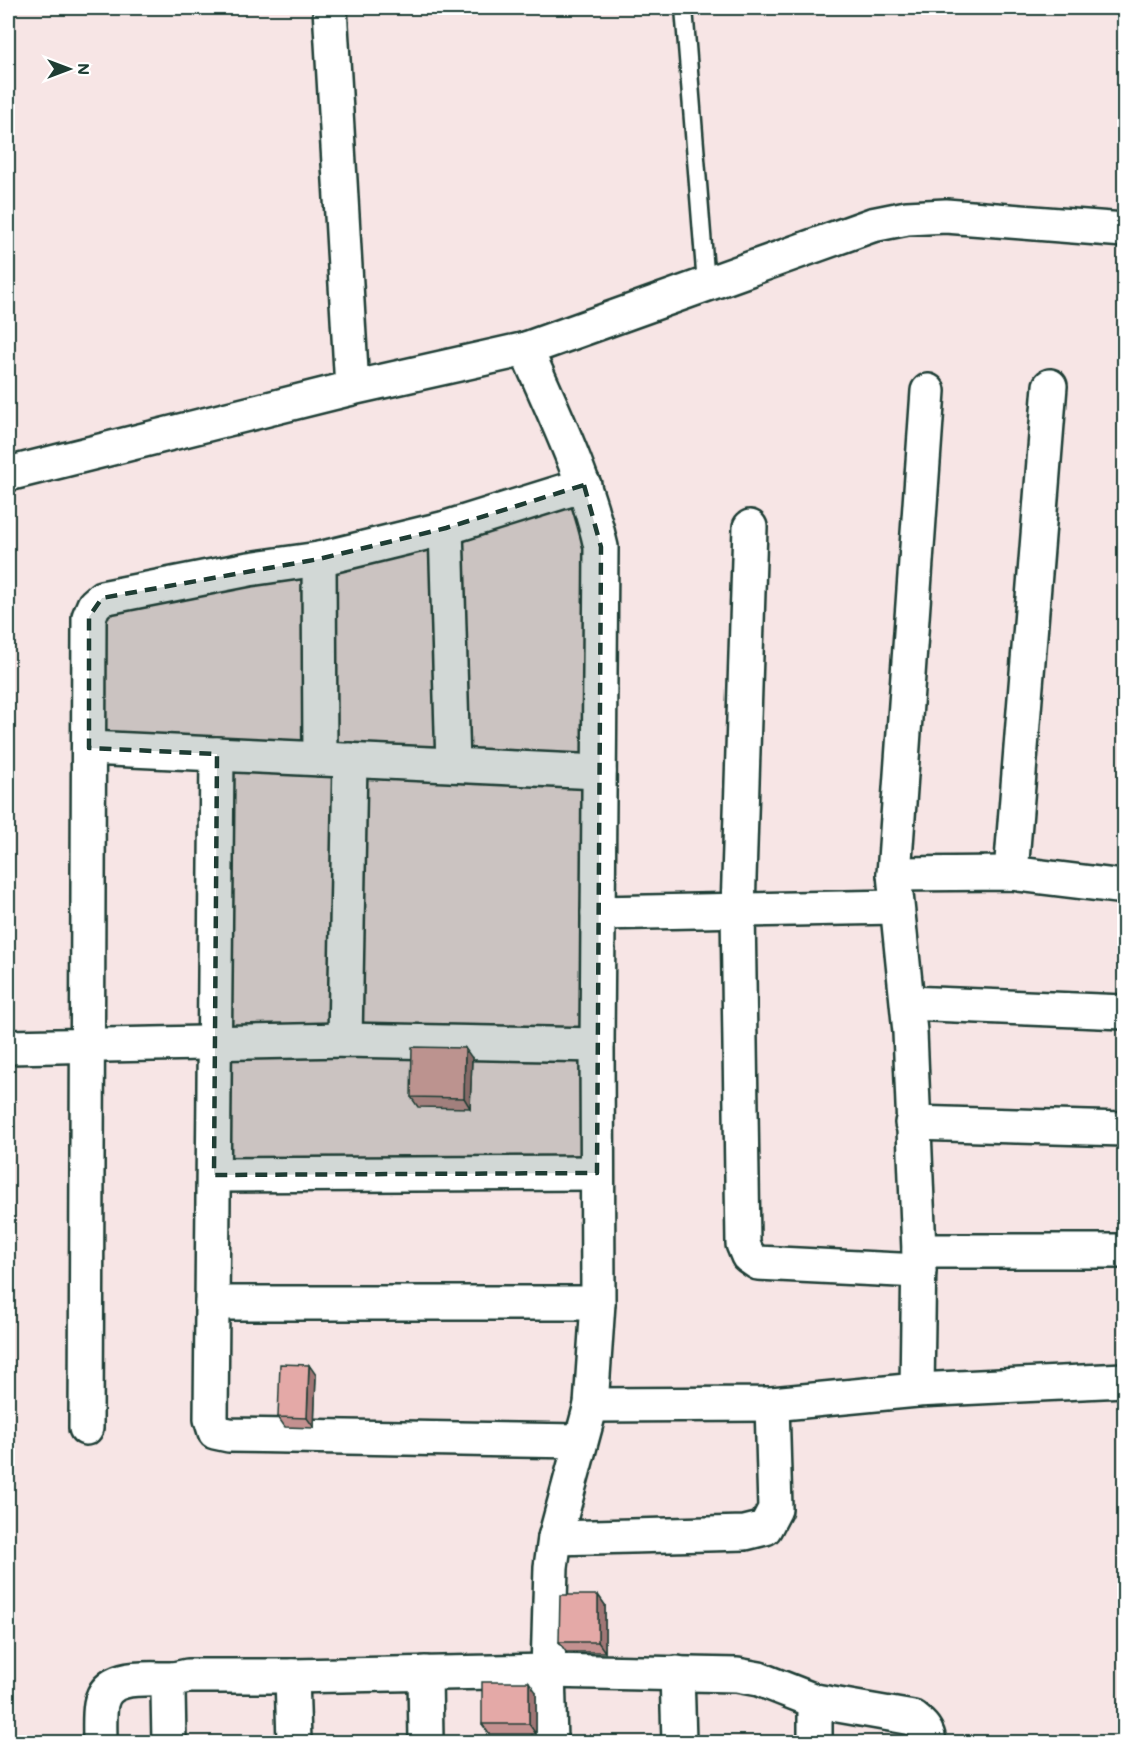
<svg xmlns="http://www.w3.org/2000/svg" width="1132" height="1750" viewBox="0 0 1132 1750" font-family="Mali,sans-serif">
<rect width="100%" height="100%" fill="#f7e5e5"/>
<filter id="ink" filterUnits="userSpaceOnUse"><feTurbulence type="fractalNoise" baseFrequency=".0167" numOctaves="2"/><feDisplacementMap in="SourceGraphic" scale="12" xChannelSelector="R" yChannelSelector="G"/><feConvolveMatrix kernelMatrix="1 2 1 2 8 2 1 2 1" color-interpolation-filters="sRGB"/></filter>
<g filter="url(#ink)">
<g fill="none" stroke-linecap="round" stroke-linejoin="round">
<!-- lane casing -->
<g stroke="#1f3d34" stroke-width="21">
<path id="lane" d="M 684,8 L 706,284"/>
</g>
<!-- street casing -->
<g stroke="#1f3d34" stroke-width="38">
<g id="street">
<path d="M 330,8 L 352,388"/>
<path d="M 526,349 C 554,414 586,478 601,547 L 597,1045 L 598,1303 L 591,1405 L 555,1538 L 551,1567 L 548,1671 L 550,1742"/>
<path d="M 8,474 L 352,388 L 526,349 L 872,225 L 907,218 L 946,216 L 1124,230"/>
<path d="M 750,527 L 738,910 L 743,1244 L 748,1256 L 758,1263 L 919,1271"/>
<path d="M 446,528 L 453,765"/>
<path d="M 319,559 L 320,759"/>
<path d="M 89,748 L 599,772"/>
<path d="M 217,754 L 211,1419 L 215,1432 L 229,1435 L 580,1441"/>
<path d="M 1011,873 L 1050,386"/>
<path d="M 894,874 L 1011,873 L 1124,887"/>
<path d="M 598,913 L 896,907"/>
<path d="M 908,1003 L 1124,1012"/>
<path d="M 345,1040 L 350,760"/>
<path d="M 8,1047 L 345,1040 L 597,1045"/>
<path d="M 912,1123 L 1124,1129"/>
<path d="M 214,1175 L 597,1173"/>
<path d="M 919,1251 L 1124,1251"/>
<path d="M 212,1303 L 598,1303"/>
<path d="M 917,1390 L 919,1251 L 910,1032 L 894,874 L 928,391"/>
<path d="M 591,1405 L 772,1404 L 917,1390 L 1124,1380"/>
<path d="M 86,1428 L 89,617 L 94,605 L 102,598 L 249,569 L 319,559 L 446,528 L 584,485"/>
<path d="M 555,1538 L 745,1533 L 765,1528 L 775,1509 L 772,1404"/>
<path d="M 425,1673 L 426,1742"/>
<path d="M 677,1673 L 679,1742"/>
<path d="M 292,1676 L 294,1742"/>
<path d="M 815,1701 L 815,1742"/>
<path d="M 100,1742 C 100,1730 99,1716 101,1704 C 107,1672 150,1680 174,1679"/>
<path d="M 169,1742 L 168,1691 L 174,1679 L 188,1676 L 292,1676 L 548,1671 L 737,1675 L 759,1679 L 815,1701 L 913,1718 C 922,1725 928,1731 929,1742"/>
</g>
</g>
<!-- lane -->
<use href="#lane" stroke="#fff" stroke-width="16"/>
<!-- street -->
<use href="#street" stroke="#fff" stroke-width="33"/>
</g>
<!-- wall -->
<g fill="#c49190" stroke="#1f3d34" stroke-width="1.5">
<path d="M 472,1058 L 470,1108 L 418,1107 L 411,1097 Z"/>
<path d="M 316,1375 L 314,1428 L 285,1427 L 278,1417 Z"/>
<path d="M 598,1595 L 605,1605 L 605,1652 L 566,1652 L 559,1642 Z"/>
<path d="M 536,1692 L 536,1734 L 489,1734 L 482,1724 Z"/>
</g>
<!-- shaded-wall -->
<g fill="#a07675" stroke="#1f3d34" stroke-width="1.5">
<path d="M 465,1048 L 472,1058 L 470,1108 L 464,1098 Z"/>
<path d="M 309,1365 L 316,1375 L 314,1428 L 307,1418 Z"/>
<path d="M 598,1595 L 605,1605 L 605,1652 L 598,1642 Z"/>
<path d="M 529,1682 L 536,1692 L 536,1734 L 529,1724 Z"/>
</g>
<!-- building -->
<g fill="#e4a9a7" stroke="#1f3d34" stroke-width="1.5">
<path d="M 412,1047 L 465,1048 L 464,1098 L 411,1097 Z"/>
<path d="M 280,1364 L 309,1365 L 307,1418 L 278,1417 Z"/>
<path d="M 560,1595 L 598,1595 L 598,1642 L 559,1642 Z"/>
<rect x="482" y="1682" width="47" height="42"/>
</g>
</g>
<!-- marked area -->
<path fill="#1f3d34" fill-opacity="0.2" stroke="#1f3d34" stroke-width="4.5" stroke-dasharray="12 8" stroke-linejoin="round" d="M 584,485 L 601,547 L 597,1173 L 214,1175 L 217,754 L 89,748 L 89,617 L 102,598 L 319,559 L 446,528 Z"/>
<!-- margin -->
<rect width="1132" height="1750" fill="none" stroke="#fff" stroke-width="30"/>
<rect x="15" y="15" width="1102" height="1720" fill="none" stroke="#1f3d34" stroke-width="2" filter="url(#ink)"/>
<!-- north arrow -->
<g transform="translate(69 69) rotate(90)" stroke="#ffffff" stroke-width="4.5" paint-order="stroke">
<path d="M0-4.5L10 22L0 15L-10 22Z" fill="#1f3d34"/>
<text y="-9" font-size="16" font-weight="bold" text-anchor="middle" fill="#1f3d34">N</text>
</g>
</svg>
